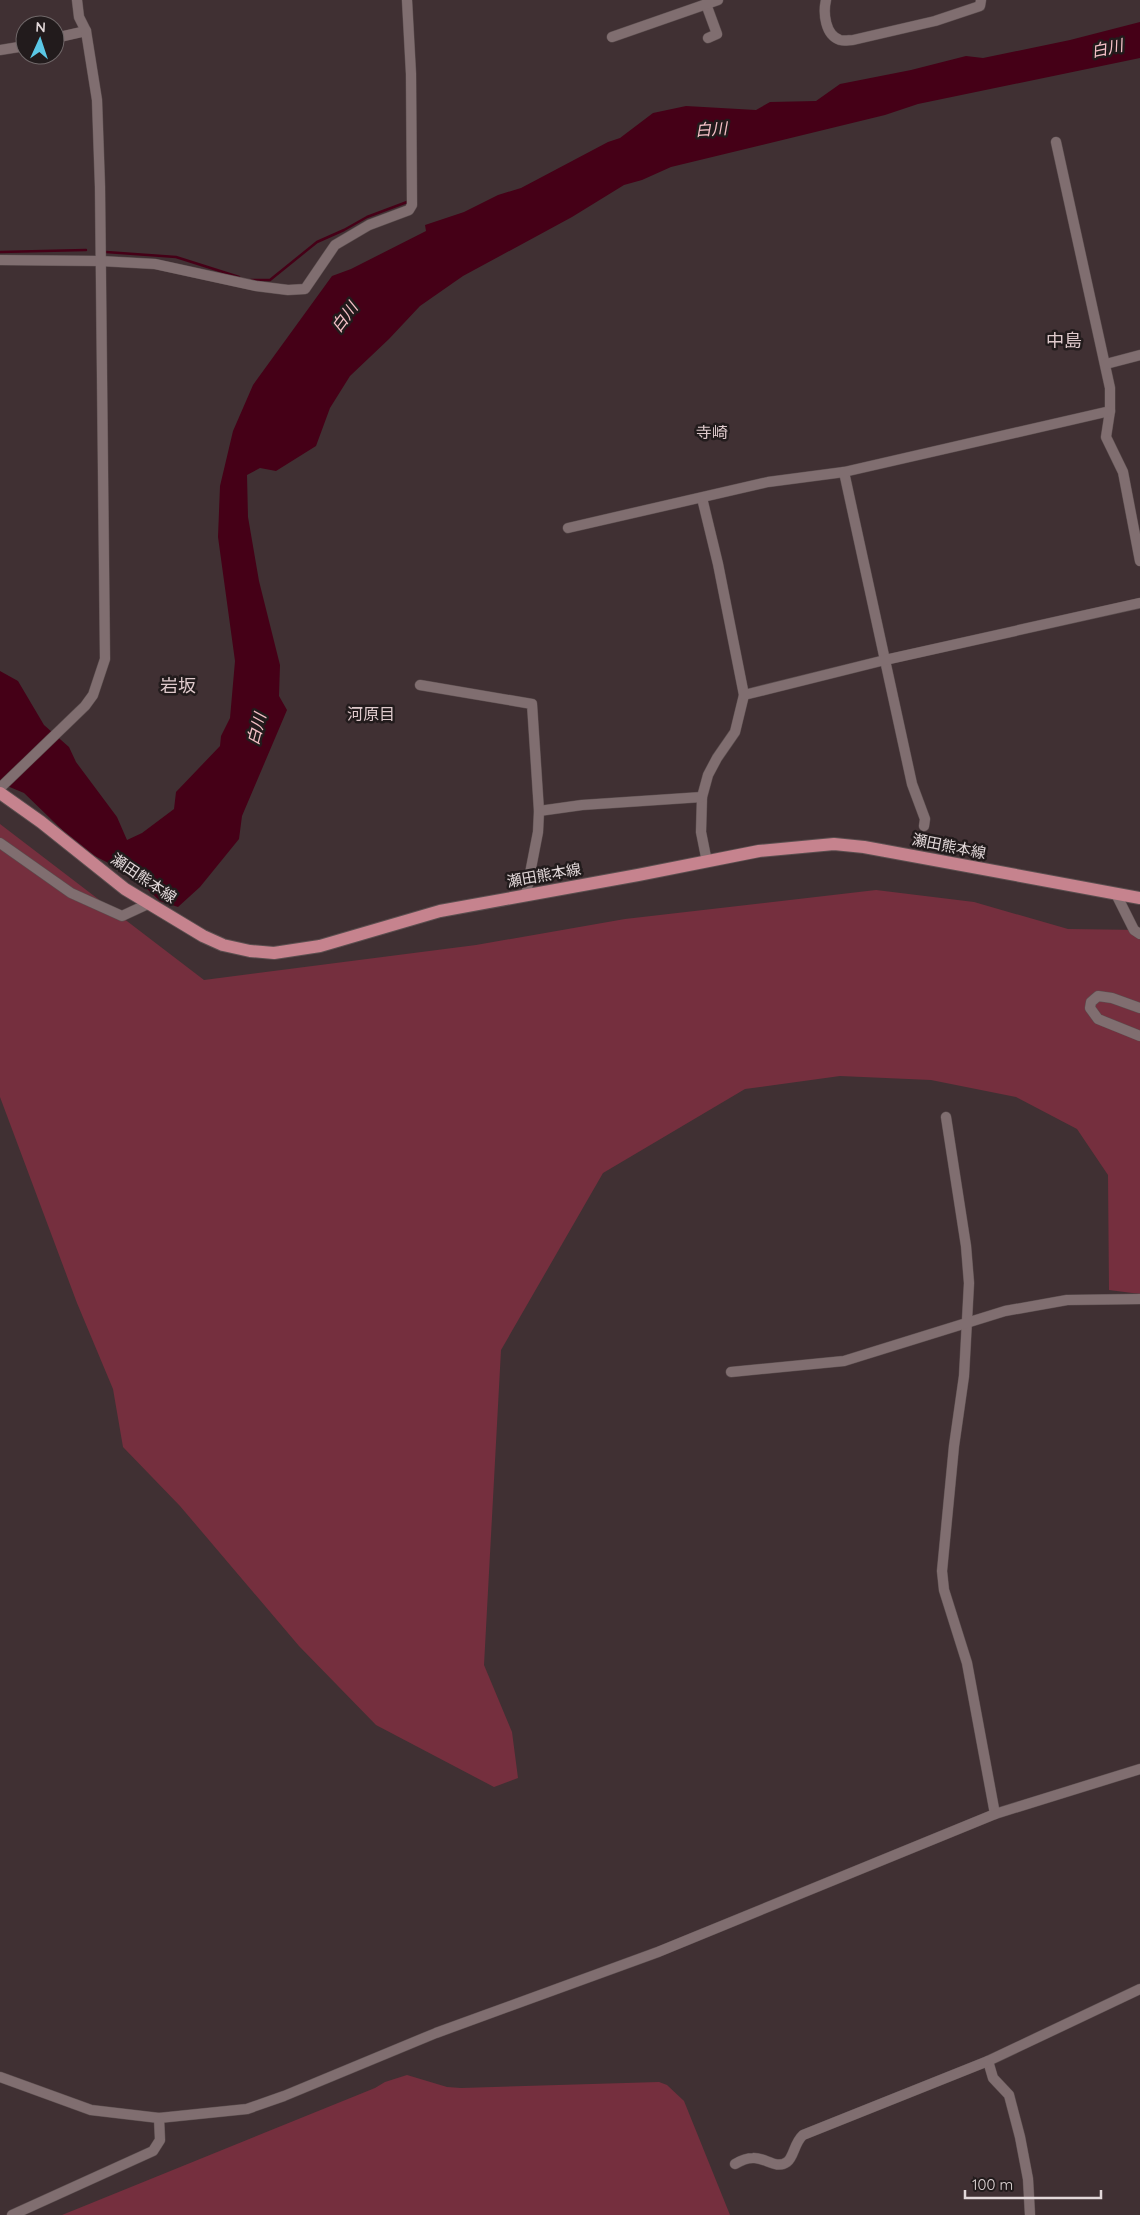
<svg xmlns="http://www.w3.org/2000/svg" width="1140" height="2215" viewBox="0 0 1140 2215" font-family="Quicksand,'Noto Sans JP',sans-serif">
<rect width="100%" height="100%" fill="#403033"/>
<!-- green -->
<g fill="#752f3e">
<path d="M 0,824 L 204,980 L 476,945 L 625,919 L 876,890 L 974,902 L 1068,929 L 1140,930 L 1140,1294 L 1109,1290 L 1108,1175 L 1077,1129 L 1016,1097 L 931,1080 L 840,1076 L 745,1089 L 603,1173 L 501,1350 L 484,1665 L 512,1732 L 518,1778 L 494,1787 L 376,1725 L 299,1646 L 180,1506 L 123,1447 L 113,1389 L 77,1303 L 0,1097 Z"/>
<path d="M 407,2075 L 447,2087 L 461,2088 L 659,2082 L 667,2085 L 684,2101 L 730,2215 L 62,2215 L 375,2088 L 385,2082 Z"/>
</g>
<!-- water -->
<path fill="#450017" d="M 1140,22 L 1140,58 L 918,104 L 885,115 L 671,167 L 642,180 L 624,185 L 572,217 L 463,276 L 420,306 L 389,339 L 350,376 L 330,408 L 316,446 L 276,471 L 260,468 L 247,475 L 248,517 L 259,581 L 280,665 L 279,696 L 287,710 L 242,816 L 239,839 L 200,887 L 178,907 L 160,901 L 132,875 L 83,850 L 24,793 L 0,783 L 0,671 L 18,681 L 44,725 L 69,747 L 76,762 L 117,817 L 127,840 L 142,833 L 174,809 L 176,792 L 220,746 L 221,736 L 230,718 L 235,661 L 218,537 L 220,486 L 233,431 L 253,385 L 332,276 L 351,269 L 426,231 L 425,225 L 464,212 L 498,195 L 521,188 L 608,142 L 620,138 L 653,113 L 686,106 L 756,110 L 770,102 L 816,101 L 840,84 L 911,70 L 966,56 L 983,58 L 1070,40 Z"/>
<g fill="none" stroke-linecap="round" stroke-linejoin="round">
<!-- stream -->
<g stroke="#450017" stroke-width="2.5">
<path d="M 0,252 L 86,250"/>
<path d="M 106,252 L 176,257 L 239,277"/>
<path d="M 251,280 L 270,280 L 317,242 L 344,230 L 367,217 L 407,202"/>
</g>
<!-- minor casing -->
<g stroke="#5b4e4f" stroke-width="11">
<g id="minor">
<path d="M 826,0 C 823,13 825,35 840,40 C 844,41 849,40 853,40 L 935,21 L 980,6 L 981,0"/>
<path d="M 706,4 L 717,34 L 708,38"/>
<path d="M 612,37 L 718,0"/>
<path d="M 55,38 L 86,31"/>
<path d="M 0,50 L 25,46"/>
<path d="M 1056,142 L 1110,388 L 1110,411 L 1106,437 L 1123,472 L 1140,561"/>
<path d="M 0,260 L 100,261 L 155,264 L 256,286 L 288,290 L 305,289 L 335,245 L 369,225 L 409,210 L 412,205 L 411,74 L 407,0"/>
<path d="M 1106,364 L 1140,355"/>
<path d="M 844,472 L 912,784 L 925,819 L 924,826"/>
<path d="M 702,498 L 718,564 L 744,695 L 735,732 L 717,758 L 708,775 L 702,797 L 701,832 L 707,862"/>
<path d="M 568,528 L 768,482 L 844,472 L 1110,411"/>
<path d="M 420,685 L 532,704 L 539,811 L 538,832 L 526,894"/>
<path d="M 744,695 L 885,660 L 1140,603"/>
<path d="M 0,788 L 85,706 L 93,695 L 105,659 L 100,187 L 97,100 L 86,31 L 79,17 L 77,0"/>
<path d="M 539,811 L 582,805 L 702,797"/>
<path d="M 0,843 L 71,893 L 122,916 L 150,903"/>
<path d="M 1116,894 L 1134,930 L 1140,934"/>
<path d="M 1140,1008 L 1112,998 L 1098,996 L 1091,1002 L 1090,1008 L 1098,1019 L 1140,1036"/>
<path d="M 946,1117 L 966,1246 L 969,1283 L 964,1376 L 954,1446 L 942,1571 L 944,1590 L 967,1663 L 995,1814"/>
<path d="M 731,1372 L 844,1361 L 1005,1311 L 1067,1300 L 1140,1299"/>
<path d="M 988,2061 L 993,2078 L 1009,2095 L 1020,2137 L 1028,2179 L 1030,2215"/>
<path d="M 0,2077 L 91,2110 L 159,2118 L 247,2109 L 284,2096 L 436,2033 L 658,1952 L 995,1814 L 1140,1769"/>
<path d="M 735,2164 C 740,2161 747,2158 753,2158 C 765,2157 776,2170 787,2162 C 794,2157 794,2143 803,2135 L 988,2061 L 1140,1989"/>
<path d="M 12,2215 L 153,2151 L 160,2140 L 159,2118"/>
</g>
</g>
<!-- major casing -->
<g stroke="#5b4e4f" stroke-width="14">
<path id="major" d="M 0,793 L 41,822 L 125,889 L 203,936 L 223,945 L 250,951 L 274,953 L 320,946 L 440,911 L 638,875 L 759,851 L 834,844 L 864,847 L 1140,898"/>
</g>
<!-- minor -->
<use href="#minor" stroke="#806e70" stroke-width="10"/>
<!-- major -->
<use href="#major" stroke="#c6838e" stroke-width="12"/>
</g>
<g text-anchor="middle" dominant-baseline="central" stroke-width="5" stroke-linejoin="round" paint-order="stroke">
<!-- street labels -->
<g font-size="15" fill="#e2d8d9" stroke="#221b1c">
<text transform="translate(949 846) rotate(11)">瀬田熊本線</text>
<text transform="translate(544 875) rotate(-10)">瀬田熊本線</text>
<text transform="translate(144 878) rotate(34)">瀬田熊本線</text>
</g>
<!-- water labels -->
<g font-size="16" font-style="italic" fill="#f5c0c7" stroke="#221b1c">
<text transform="translate(1107 48) rotate(-12)">白川</text>
<text transform="translate(711 129) rotate(-4)">白川</text>
<text transform="translate(344 317) rotate(-53)">白川</text>
<text transform="translate(256 729) rotate(-75)">白川</text>
</g>
<!-- neighbourhood labels -->
<g font-size="16" fill="#dfcacc" stroke="#221b1c">
<text x="712" y="432">寺崎</text>
<text x="371" y="714">河原目</text>
</g>
<!-- quarter labels -->
<g font-size="18" fill="#dfcacc" stroke="#221b1c">
<text x="1064" y="340">中島</text>
<text x="178" y="685">岩坂</text>
</g>
</g>
<!-- north arrow -->
<g transform="translate(40 40) rotate(3)"><circle r="24" fill="#221b1c" stroke="#6f6768"/>
<path d="M0-4L9 19L0 12L-9 19Z" fill="#5bc8e6"/>
<text y="-8" font-size="14" font-weight="bold" text-anchor="middle" fill="#e2d8d9">N</text>
</g>
<!-- scale -->
<path d="M965 2190v8h136v-8" fill="none" stroke="#e2d8d9" stroke-width="2.5"/>
<text x="972" y="2190" font-size="15" fill="#e2d8d9" stroke="#221b1c" stroke-width="4" paint-order="stroke">100 m</text>
</svg>
